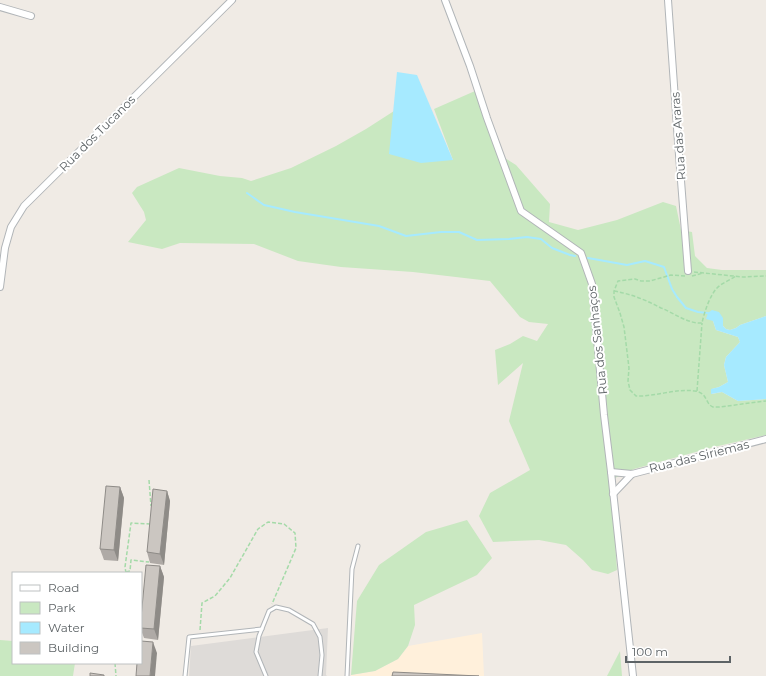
<svg xmlns="http://www.w3.org/2000/svg" width="766" height="676" viewBox="0 0 766 676" font-family="Montserrat,sans-serif">
<rect width="100%" height="100%" fill="#f0ebe5"/>
<!-- commercial -->
<path fill="#fff0db" d="M 482,633 L 484,676 L 351,676 L 351,675 L 375,671 L 398,659 L 408,646 Z"/>
<!-- industrial -->
<path fill="#dedbd8" d="M 328,628 L 326,675 L 327,676 L 189,676 L 191,646 Z"/>
<!-- green -->
<g fill="#c9e8c1">
<path d="M 475,91 L 497,153 L 516,165 L 550,204 L 549,222 L 578,230 L 617,220 L 663,202 L 676,206 L 681,230 L 692,232 L 695,256 L 707,268 L 722,270 L 766,270 L 766,316 L 740,325 L 736,328 L 730,330 L 726,329 L 723,326 L 723,318 L 713,321 L 716,330 L 738,337 L 740,342 L 726,357 L 724,365 L 728,382 L 719,387 L 712,389 L 712,394 L 722,392 L 738,401 L 766,399 L 766,435 L 714,447 L 663,461 L 634,469 L 615,478 L 612,498 L 617,570 L 608,574 L 592,570 L 583,560 L 566,545 L 539,540 L 493,542 L 479,516 L 490,493 L 530,470 L 509,421 L 523,363 L 498,385 L 495,350 L 510,344 L 523,336 L 537,341 L 548,324 L 529,322 L 520,317 L 490,281 L 413,272 L 341,267 L 298,261 L 254,244 L 180,243 L 162,249 L 128,242 L 146,220 L 144,212 L 132,193 L 137,187 L 179,168 L 220,176 L 242,178 L 251,181 L 291,168 L 336,146 L 366,129 L 394,111 L 390,154 L 453,160 L 434,109 Z"/>
<path d="M 467,520 L 492,558 L 477,575 L 414,605 L 415,625 L 408,646 L 398,659 L 375,671 L 351,675 L 357,601 L 379,565 L 426,532 Z"/>
<path d="M 0,640 L 13,641 L 13,663 L 75,663 L 73,676 L 0,676 Z"/>
<path d="M 620,651 L 622,676 L 607,676 Z"/>
</g>
<!-- water -->
<g fill="#a6eaff">
<path d="M 397,72 L 417,75 L 453,160 L 421,163 L 389,154 Z"/>
<path d="M 712,310 L 719,312 L 723,318 L 723,326 L 726,329 L 730,330 L 736,328 L 740,325 L 766,316 L 766,399 L 738,401 L 722,392 L 711,394 L 711,389 L 719,387 L 728,382 L 724,365 L 726,357 L 740,342 L 738,337 L 716,330 L 713,321 L 706,319 L 708,313 Z"/>
</g>
<g fill="none" stroke-linecap="round" stroke-linejoin="round">
<!-- stream -->
<g stroke="#a6eaff" stroke-width="2">
<path d="M 247,193 L 264,205 L 295,212 L 379,226 L 406,236 L 441,232 L 459,232 L 477,240 L 509,239 L 527,237 L 541,239 L 552,248 L 570,255 L 575,256"/>
<path d="M 588,258 L 627,265 L 645,261 L 664,267 L 672,289 L 677,297 L 686,308 L 698,312 L 708,313"/>
</g>
<!-- lane casing -->
<g stroke="#b1b5b8" stroke-width="5">
<g id="lane">
<path d="M 185,676 L 189,637 L 262,629"/>
<path d="M 266,676 L 256,652 L 259,636 L 269,611 L 276,607 L 289,610 L 313,624 L 320,637 L 322,655 L 320,676"/>
<path d="M 347,676 L 352,569 L 358,546"/>
</g>
</g>
<!-- street casing -->
<g stroke="#b1b5b8" stroke-width="8">
<g id="street">
<path d="M 445,0 L 470,66 L 487,118 L 521,211 L 581,253 L 592,284 L 604,415 L 611,472 L 633,676"/>
<path d="M 668,0 L 678,142 L 688,271"/>
<path d="M 0,7 L 31,16"/>
<path d="M 0,287 L 5,248 L 11,227 L 24,206 L 232,0"/>
<path d="M 611,472 L 632,474 L 766,439"/>
<path d="M 613,494 L 632,474"/>
</g>
</g>
<!-- path -->
<g stroke="#a4daa8" stroke-width="1.5" stroke-dasharray="4 2" stroke-linecap="butt">
<path d="M 694,272 L 743,277 L 766,276"/>
<path d="M 685,276 L 671,275 L 650,281 L 641,281 L 635,279 L 618,281 L 614,291 L 614,297 L 620,313 L 624,327 L 629,368 L 628,381 L 630,390 L 636,396 C 654,397 677,388 695,391 C 708,393 705,404 713,407 C 715,407 717,407 719,407 L 766,401"/>
<path d="M 692,276 L 703,273"/>
<path d="M 614,291 C 631,294 646,300 661,308 C 674,313 688,324 702,323 C 704,313 710,295 717,288 C 722,283 730,280 736,276"/>
<path d="M 697,391 L 702,323"/>
<path d="M 149,480 L 151,506"/>
<path d="M 126,572 L 130,571 L 131,560 L 149,562"/>
<path d="M 126,573 L 125,567 L 131,523 L 150,524"/>
<path d="M 200,630 L 202,603 L 215,596 L 230,578 L 258,529 L 268,522 L 284,524 L 295,533 L 296,548 L 272,604"/>
<path d="M 141,633 L 141,629"/>
<path d="M 115,663 L 116,676"/>
</g>
<!-- lane -->
<use href="#lane" stroke="#fff" stroke-width="3"/>
<!-- street -->
<use href="#street" stroke="#fff" stroke-width="6"/>
</g>
<!-- wall -->
<g fill="#afaaa6">
<path d="M 120,487 L 124,498 L 118,561 L 104,560 L 100,549 Z"/>
<path d="M 167,491 L 170,501 L 164,565 L 150,563 L 147,552 Z"/>
<path d="M 160,566 L 164,577 L 158,640 L 144,638 L 141,630 L 141,618 Z"/>
</g>
<!-- shaded-wall -->
<g fill="#8e8b87">
<path d="M 120,487 L 124,498 L 118,561 L 114,550 Z"/>
<path d="M 167,491 L 170,501 L 164,565 L 160,554 Z"/>
<path d="M 160,566 L 164,577 L 158,640 L 154,629 Z"/>
<path d="M 153,642 L 157,653 L 155,676 L 150,676 Z"/>
</g>
<!-- building -->
<g fill="#cbc6c1" stroke="#8e8b87">
<path d="M 106,486 L 120,487 L 114,550 L 100,549 Z"/>
<path d="M 153,489 L 167,491 L 160,554 L 147,552 Z"/>
<path d="M 146,565 L 160,566 L 154,629 L 141,628 L 141,618 Z"/>
<path d="M 141,641 L 153,642 L 150,676 L 136,676 L 137,663 L 141,663 Z"/>
<path d="M 393,672 L 479,676 L 392,676 Z"/>
<path d="M 90,673 L 104,675 L 104,676 L 90,676 Z"/>
</g>
<g text-anchor="middle" dominant-baseline="central" stroke-width="4" stroke-linejoin="round" paint-order="stroke">
<!-- street labels -->
<g font-size="12" fill="#5d6366" stroke="#fff">
<text transform="translate(97 133) rotate(-45)">Rua dos Tucanos</text>
<text transform="translate(678 136) rotate(-94)">Rua das Araras</text>
<text transform="translate(597 340) rotate(-96)">Rua dos Sanhaços</text>
<text transform="translate(699 456) rotate(-14)">Rua das Siriemas</text>
</g>
</g>
<!-- legend -->
<rect x="12" y="572" width="130" height="92" fill="#ffffff" stroke="#bec1c2"/>
<rect x="20" y="585" width="20" height="6" fill="#ffffff" stroke="#bec1c2"/>
<text x="48" y="592" font-size="12" fill="#5d6366">Road</text>
<rect x="20" y="602" width="20" height="12" fill="#c9e8c1" stroke="#bec1c2"/>
<text x="48" y="612" font-size="12" fill="#5d6366">Park</text>
<rect x="20" y="622" width="20" height="12" fill="#a6eaff" stroke="#bec1c2"/>
<text x="48" y="632" font-size="12" fill="#5d6366">Water</text>
<rect x="20" y="642" width="20" height="12" fill="#cbc6c1" stroke="#bec1c2"/>
<text x="48" y="652" font-size="12" fill="#5d6366">Building</text>
<!-- scale -->
<path d="M626 656v6h104v-6" fill="none" stroke="#5d6366" stroke-width="2"/>
<text x="632" y="656" font-size="12" fill="#5d6366" stroke="#ffffff" stroke-width="3" paint-order="stroke">100 m</text>
</svg>
